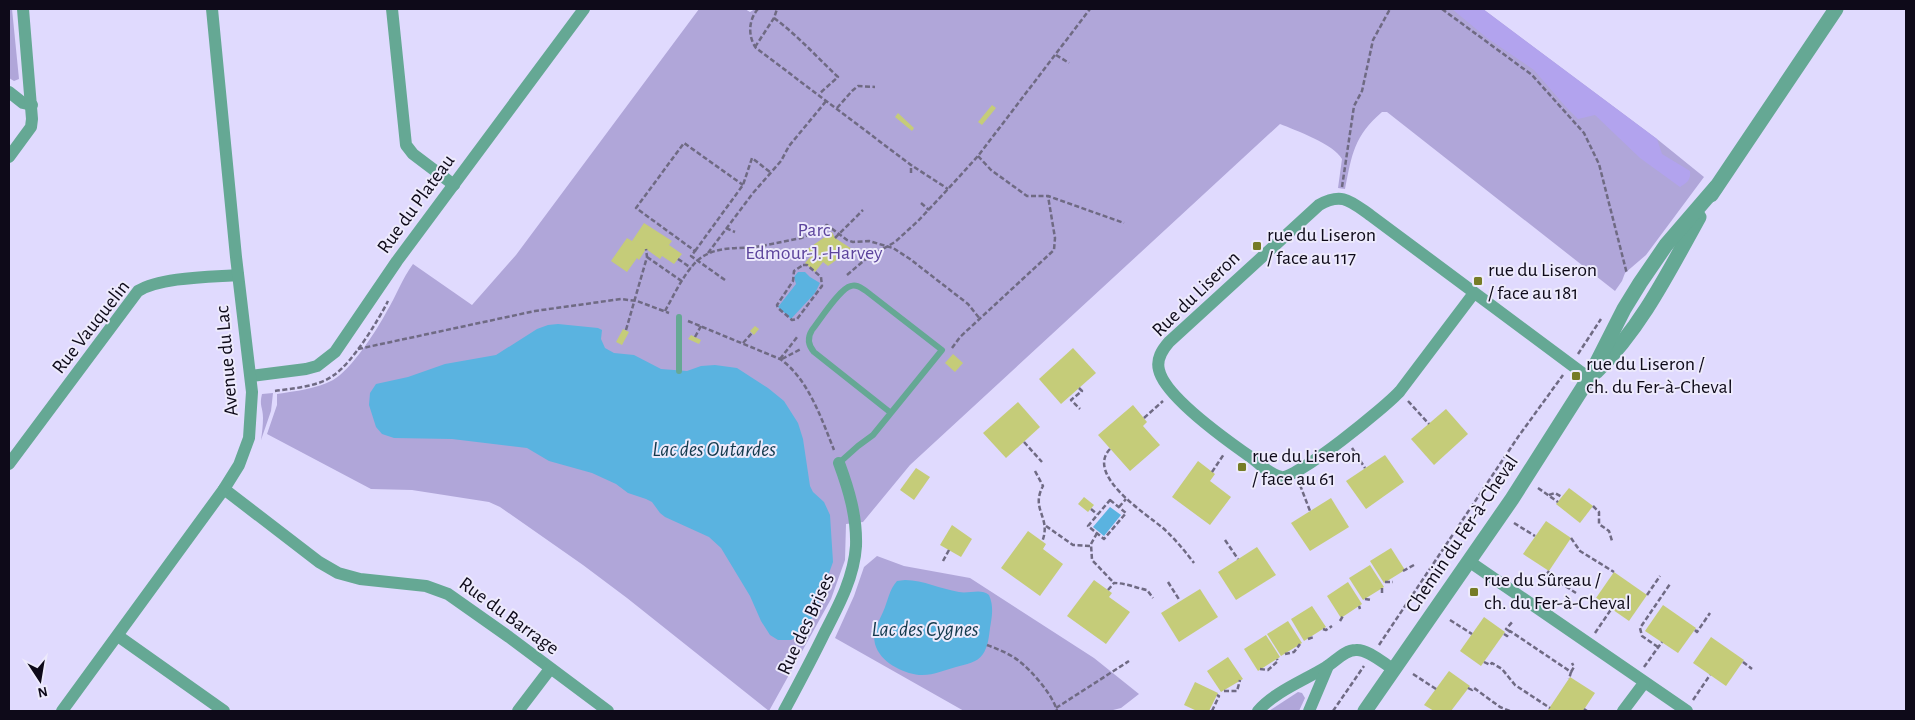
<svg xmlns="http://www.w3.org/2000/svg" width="1915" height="720" viewBox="0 0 1915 720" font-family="'Alegreya Sans',sans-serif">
<rect width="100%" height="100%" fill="#e0dafe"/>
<!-- green -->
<g fill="#b0a6d9">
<path d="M 9,9 L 12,9 L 19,79 L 14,81 L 9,78 Z"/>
<path d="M 699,9 L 745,9 L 750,12 L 755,9 L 1483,9 L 1657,139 L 1704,177 L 1646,255 L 1625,273 L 1622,281 L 1615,291 L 1387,112 L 1382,112 C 1354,136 1352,154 1345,189 L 1338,188 L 1342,159 C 1334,144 1295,130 1280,124 L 910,465 L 863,522 L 846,524 L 845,560 L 831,599 L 769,711 L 627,598 L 583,565 L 500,507 L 489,502 L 412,490 L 371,489 L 267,434 L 277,405 L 277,394 C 295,391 317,389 333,380 C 351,370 377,330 387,311 C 396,296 402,279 413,264 L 472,305 L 516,255 Z"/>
<path d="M 273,393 L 271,411 L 261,440 C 262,433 263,425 263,418 C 263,407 259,406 262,394 Z"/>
<path d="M 877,556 L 904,566 L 970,578 L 1094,658 L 1139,694 L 1121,708 L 1109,711 L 964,711 L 835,638 L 854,596 L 864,567 Z"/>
<path d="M 1298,692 L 1302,693 L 1305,698 L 1299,711 L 1269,711 Z"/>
</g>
<!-- forest -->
<path fill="#b2a3ee" d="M 1452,9 L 1483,9 L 1657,139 L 1662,154 L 1690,171 C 1691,180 1687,183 1680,187 L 1640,158 L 1595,115 L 1578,119 L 1565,106 L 1534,70 L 1487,38 Z"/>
<!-- water -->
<g fill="#5ab3e0">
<path d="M 798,272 L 805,272 L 810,277 L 820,283 L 815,293 L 791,319 L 778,307 L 796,284 L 794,277 Z"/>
<path d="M 558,324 L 598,328 L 602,330 L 601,339 L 605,348 L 614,353 L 634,355 L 661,369 L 687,371 L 701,366 L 715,365 L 737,368 L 768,388 L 784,401 L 798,423 L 803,439 L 810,486 L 813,492 L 824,502 L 830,515 L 833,562 L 817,607 L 807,628 L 802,634 L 791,640 L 778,640 L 770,635 L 761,621 L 750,596 L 721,548 L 709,537 L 665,517 L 660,513 L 652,502 L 646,499 L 628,493 L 616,484 L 592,473 L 549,461 L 527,448 L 452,439 L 394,438 L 382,434 L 376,427 L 369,405 L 370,393 L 376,384 L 408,377 L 445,364 L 496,355 L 537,329 L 548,325 Z"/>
<path d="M 1110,507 L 1121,515 L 1104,536 L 1093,527 Z"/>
<path d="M 905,580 C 924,580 940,589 959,592 C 969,594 981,588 989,595 C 994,606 992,617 990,628 C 989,636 988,647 983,654 C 977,663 966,664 956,667 C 944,670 933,676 919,675 C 902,673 880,662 875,644 C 872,633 879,621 883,612 C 888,601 889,590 897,581 Z"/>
</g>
<!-- building -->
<g fill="#c5cc79">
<path d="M 992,105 L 996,108 L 982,125 L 978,122 Z"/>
<path d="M 898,113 L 914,128 L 912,131 L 895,117 Z"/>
<path d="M 644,223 L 672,241 L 669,245 L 682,254 L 674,264 L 662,256 L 660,259 L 646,249 L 639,260 L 637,258 L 627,272 L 611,261 L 627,238 L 632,241 Z"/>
<path d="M 832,232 L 835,238 L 852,249 L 828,266 L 823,262 L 815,272 L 805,263 L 812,255 L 806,250 Z"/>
<path d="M 755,326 L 759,329 L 754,335 L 750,331 Z"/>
<path d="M 623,329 L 629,332 L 622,345 L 616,342 Z"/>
<path d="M 691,335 L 701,340 L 699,344 L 688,339 Z"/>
<path d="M 1073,348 L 1096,373 L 1061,404 L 1039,379 Z"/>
<path d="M 953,354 L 963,363 L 955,372 L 945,363 Z"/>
<path d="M 1018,402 L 1040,427 L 1006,458 L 983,433 Z"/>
<path d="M 1133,405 L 1147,422 L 1143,426 L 1160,445 L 1130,471 L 1098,435 Z"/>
<path d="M 1446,409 L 1468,434 L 1434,465 L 1411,439 Z"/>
<path d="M 1385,455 L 1404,482 L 1366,509 L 1346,481 Z"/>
<path d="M 1198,461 L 1215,474 L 1210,481 L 1231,497 L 1210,525 L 1172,497 Z"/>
<path d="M 916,468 L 930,477 L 914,500 L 900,490 Z"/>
<path d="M 1569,488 L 1593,506 L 1580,523 L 1556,504 Z"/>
<path d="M 1084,497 L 1094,505 L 1088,512 L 1078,504 Z"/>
<path d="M 1331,498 L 1349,527 L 1310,551 L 1291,523 Z"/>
<path d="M 1546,521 L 1571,538 L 1549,571 L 1523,554 Z"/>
<path d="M 952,525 L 972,539 L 961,557 L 940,545 Z"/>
<path d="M 1028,531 L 1046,544 L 1043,549 L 1063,564 L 1040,596 L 1001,568 Z"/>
<path d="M 1257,547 L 1276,575 L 1236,600 L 1218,572 Z"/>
<path d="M 1391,548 L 1405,570 L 1384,583 L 1370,561 Z"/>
<path d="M 1370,565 L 1384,587 L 1363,600 L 1349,578 Z"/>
<path d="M 1614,572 L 1647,595 L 1629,621 L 1596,598 Z"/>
<path d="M 1094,580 L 1112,593 L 1109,597 L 1130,612 L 1106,644 L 1067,616 Z"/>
<path d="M 1348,582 L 1362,604 L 1341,618 L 1327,596 Z"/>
<path d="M 1200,589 L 1218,617 L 1179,642 L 1161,613 Z"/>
<path d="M 1663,605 L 1696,628 L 1678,653 L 1645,631 Z"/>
<path d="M 1312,606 L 1326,627 L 1304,641 L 1291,619 Z"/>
<path d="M 1484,617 L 1505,632 L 1481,666 L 1460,651 Z"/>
<path d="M 1288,621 L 1302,643 L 1281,656 L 1267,634 Z"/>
<path d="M 1266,635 L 1280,657 L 1258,671 L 1244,649 Z"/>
<path d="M 1711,637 L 1744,660 L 1726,686 L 1693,663 Z"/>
<path d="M 1228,657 L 1243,679 L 1221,692 L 1207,671 Z"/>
<path d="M 1449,671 L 1470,686 L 1451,711 L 1434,711 L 1424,705 Z"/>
<path d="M 1570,677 L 1595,693 L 1583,711 L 1551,711 L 1548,710 Z"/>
<path d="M 1195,682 L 1218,693 L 1209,711 L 1197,711 L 1184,705 Z"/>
</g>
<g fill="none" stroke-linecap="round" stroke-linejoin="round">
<!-- path -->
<g stroke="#6f6a83" stroke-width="2.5" stroke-dasharray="5 2.5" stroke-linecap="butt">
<path d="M 758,9 C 748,20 748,37 756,48 L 911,165 L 948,189"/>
<path d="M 1442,9 L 1532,75 L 1584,133 L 1599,164 L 1627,274"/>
<path d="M 774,18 C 797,35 817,57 838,77 L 819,94"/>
<path d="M 755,47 L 774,18 L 777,9"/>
<path d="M 1056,55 L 1069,63"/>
<path d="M 837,108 L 852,91 L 858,86 L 875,87"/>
<path d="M 978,156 L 991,170 L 1027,196 L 1048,196 L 1124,223"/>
<path d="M 911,173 L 911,165"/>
<path d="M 1342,187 L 1354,106 L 1362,91 L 1373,40 L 1390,9"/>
<path d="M 921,203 L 929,210"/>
<path d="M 726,228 L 735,232"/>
<path d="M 835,238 L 863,210"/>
<path d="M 695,251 L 743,185 L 752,158 L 770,172"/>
<path d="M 708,253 L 753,193 L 781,161 L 789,146 L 827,100"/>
<path d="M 647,257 L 683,282"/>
<path d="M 678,259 L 691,268"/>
<path d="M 803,265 L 807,265 L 821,277 L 822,286 L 797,319 L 792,320 L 778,308 L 777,305 L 793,281 L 794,271 Z"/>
<path d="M 847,275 L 867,258 L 895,242 L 918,221 L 948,189 L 978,156 L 1090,9"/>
<path d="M 725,280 L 691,256 L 695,251 L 636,208 L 684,143 L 743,185"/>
<path d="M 665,311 C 674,295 683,275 696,262 C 712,246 734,249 754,247 C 768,245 782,242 796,239 C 810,237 818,226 827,225 L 847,240 L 853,242 L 869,241 L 893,248 L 910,259 L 968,304 L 980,319"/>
<path d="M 688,321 L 780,359 C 808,378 822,420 834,450"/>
<path d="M 626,330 L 647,257 L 646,249"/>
<path d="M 695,337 L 701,326"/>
<path d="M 743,343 L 752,333"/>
<path d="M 952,348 L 960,337 L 1054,250 L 1055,238 L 1048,196"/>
<path d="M 358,349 L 535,311 L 621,299 L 637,301 L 669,313"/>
<path d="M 1578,354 L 1601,319"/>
<path d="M 780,359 L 798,336"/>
<path d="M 782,359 L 801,349"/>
<path d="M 1079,388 L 1082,391 L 1071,400 L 1080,409"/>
<path d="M 275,391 C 294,388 318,387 334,375 C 352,363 378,321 388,301"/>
<path d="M 1408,401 L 1429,424"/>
<path d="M 1144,418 L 1163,401"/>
<path d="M 1024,442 L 1042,462"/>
<path d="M 1352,448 L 1365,468"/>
<path d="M 1110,449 C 1085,475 1146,514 1163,528 C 1175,539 1184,550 1194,563"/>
<path d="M 1035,471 L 1043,486 C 1030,510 1052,517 1042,542"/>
<path d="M 1212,472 L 1224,454"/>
<path d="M 1300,485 L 1310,511"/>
<path d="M 1538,488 L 1558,502"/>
<path d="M 1549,495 L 1555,493 L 1562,497"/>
<path d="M 1110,500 L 1126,513 L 1104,539 L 1088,526 Z"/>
<path d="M 1593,506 L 1599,512 L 1599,524 L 1609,531 L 1612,541"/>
<path d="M 1119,507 L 1126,499"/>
<path d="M 1091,509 L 1097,514"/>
<path d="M 1514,523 L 1535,536"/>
<path d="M 1046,526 L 1073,545 L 1091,546"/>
<path d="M 1097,533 L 1091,544 L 1092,560 L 1114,583"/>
<path d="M 1571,538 L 1580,551 L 1614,572"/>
<path d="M 1225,540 L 1238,559"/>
<path d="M 1445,547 L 1456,554"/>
<path d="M 943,561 L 949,550"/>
<path d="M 1403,571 L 1414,565"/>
<path d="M 1547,574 L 1576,593"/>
<path d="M 1168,582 L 1180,601"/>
<path d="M 1385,582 L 1393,582"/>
<path d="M 1543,586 L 1541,583 L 1549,571"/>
<path d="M 1382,588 L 1382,593"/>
<path d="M 1108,590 L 1114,583 C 1126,583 1136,588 1147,590 L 1153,598"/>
<path d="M 1647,595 L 1660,576"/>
<path d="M 1365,599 L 1371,600"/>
<path d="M 1359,606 L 1360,609"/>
<path d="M 1450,620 L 1472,634"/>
<path d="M 1340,621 L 1343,616"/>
<path d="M 1323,629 L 1326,630 L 1332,626"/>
<path d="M 1695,630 L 1697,632 L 1710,613"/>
<path d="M 1509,631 L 1506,629 L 1513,621"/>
<path d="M 1595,633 L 1612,608"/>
<path d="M 1504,634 L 1507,636 L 1510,631 L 1571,672 L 1569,679"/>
<path d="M 1308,639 L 1314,637"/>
<path d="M 987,645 C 998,649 1010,654 1019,661 C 1032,671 1053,695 1057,711"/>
<path d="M 1379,645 L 1518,437 L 1563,375"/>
<path d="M 1658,647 L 1642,636 L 1640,628 L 1670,584"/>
<path d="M 1285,654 L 1294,652 L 1300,644"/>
<path d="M 1484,662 L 1490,665 L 1492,663 L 1502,669 L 1515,685 L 1550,708"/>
<path d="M 1743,662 L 1752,669"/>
<path d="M 1644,667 L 1662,642"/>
<path d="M 1260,669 L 1268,670 L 1278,661 L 1277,659"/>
<path d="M 1571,672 L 1574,667 L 1572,663"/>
<path d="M 1413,674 L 1436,689"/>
<path d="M 1468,688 L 1472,690 L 1474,688 L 1500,707 L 1510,711"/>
<path d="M 1224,691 L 1237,691 L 1240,680"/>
<path d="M 1693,700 L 1710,675"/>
<path d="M 1056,708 L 1129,661"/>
<path d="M 1584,709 L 1587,711"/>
<path d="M 1212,711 L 1219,696 L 1217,695"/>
<path d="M 1333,711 L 1364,666"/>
</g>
<!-- service -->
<g stroke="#65a894" stroke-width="6">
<path d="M 679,371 L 679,317"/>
<path d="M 839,463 L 858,446 L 873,435 L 942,350 L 866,291 C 861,288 857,284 851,286 C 840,288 820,320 812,330 C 807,338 808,345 814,352 L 891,413"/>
</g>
<!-- minor -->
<g stroke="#65a894" stroke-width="12">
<path d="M 392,9 L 406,145 L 413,154 L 454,185"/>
<path d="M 9,92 L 23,103 L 32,105"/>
<path d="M 9,157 L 31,127 L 32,119 L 23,9"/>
<path d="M 1474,293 L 1400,391 C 1387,406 1296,480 1281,477 C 1270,475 1260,464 1252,458 C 1229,442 1165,397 1159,370 C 1156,359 1162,350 1169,342 L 1319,205 C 1342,192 1350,201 1370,215 L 1589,378"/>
<path d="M 251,376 L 306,369 L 317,366 L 335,352 L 397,261 L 584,9"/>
<path d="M 9,464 L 138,291 C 161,277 211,277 238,275"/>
<path d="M 224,489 L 319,562 L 338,573 L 360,579 L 426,586 L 448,594 L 509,637 L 608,711"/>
<path d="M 1470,562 L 1687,711"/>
<path d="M 118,636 L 224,711"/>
<path d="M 62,711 L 224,489 L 239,465 L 249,438 L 252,392 L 236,257 L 212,9"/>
<path d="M 518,711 L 550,669"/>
<path d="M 784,711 C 798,685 812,659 825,632 C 839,605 854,577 856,546 C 857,517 849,490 839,463"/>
<path d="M 1258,711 C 1274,692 1305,680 1326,667 C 1335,662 1344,650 1356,650 C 1368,649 1383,663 1393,669"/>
<path d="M 1309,711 L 1328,666"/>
<path d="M 1623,711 L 1644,683"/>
</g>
<!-- tertiary -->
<g stroke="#65a894" stroke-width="15">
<path d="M 1711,195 L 1836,9"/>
<path d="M 1596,372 C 1641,328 1669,271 1699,217"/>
<path d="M 1365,711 L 1512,499 L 1589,378 L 1624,309 L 1640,283 L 1666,245 L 1716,187"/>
</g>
</g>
<!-- markers -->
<g fill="#767c26" stroke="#edeafc" stroke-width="2">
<rect x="1252" y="241" width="10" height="10" rx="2.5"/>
<rect x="1473" y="276" width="10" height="10" rx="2.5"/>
<rect x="1571" y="371" width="10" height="10" rx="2.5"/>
<rect x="1237" y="462" width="10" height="10" rx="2.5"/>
<rect x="1469" y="587" width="10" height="10" rx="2.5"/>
</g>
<g text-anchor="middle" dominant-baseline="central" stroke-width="4" stroke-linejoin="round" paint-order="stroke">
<!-- street labels -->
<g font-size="20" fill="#0e0a19" stroke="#edeafc">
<text transform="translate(416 204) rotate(-54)">Rue du Plateau</text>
<text transform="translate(1196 294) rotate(-44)">Rue du Liseron</text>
<text transform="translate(91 327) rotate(-52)">Rue Vauquelin</text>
<text transform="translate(227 361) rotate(-95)">Avenue du Lac</text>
<text transform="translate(1462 534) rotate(-56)">Chemin du Fer-à-Cheval</text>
<text transform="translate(509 616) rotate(36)">Rue du Barrage</text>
<text transform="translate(806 624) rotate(-65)">Rue des Brises</text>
</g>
<!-- park labels -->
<g font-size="20" fill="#5c449c" stroke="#edeafc">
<text x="814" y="230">Parc<tspan x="814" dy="23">Edmour-J.-Harvey</tspan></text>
</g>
<!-- poi labels -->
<g font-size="20" fill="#0e0a19" stroke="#edeafc" text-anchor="start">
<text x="1267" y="235">rue du Liseron<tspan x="1267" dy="23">/ face au 117</tspan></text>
<text x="1488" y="270">rue du Liseron<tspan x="1488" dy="23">/ face au 181</tspan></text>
<text x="1586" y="364">rue du Liseron /<tspan x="1586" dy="23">ch. du Fer-à-Cheval</tspan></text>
<text x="1252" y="456">rue du Liseron<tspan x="1252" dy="23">/ face au 61</tspan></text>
<text x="1484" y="580">rue du Sûreau /<tspan x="1484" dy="23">ch. du Fer-à-Cheval</tspan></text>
</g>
<!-- water labels -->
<g font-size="21" font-style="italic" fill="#133a4d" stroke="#edeafc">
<text x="714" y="449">Lac des Outardes</text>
<text x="925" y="629">Lac des Cygnes</text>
</g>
</g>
<!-- border -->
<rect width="1915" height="720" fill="none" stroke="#0e0a19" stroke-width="20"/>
<!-- north arrow -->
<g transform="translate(40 680) rotate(168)" stroke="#edeafc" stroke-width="4" paint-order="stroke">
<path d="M0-4L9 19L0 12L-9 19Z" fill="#0e0a19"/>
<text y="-8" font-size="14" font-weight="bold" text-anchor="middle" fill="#0e0a19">N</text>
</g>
</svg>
